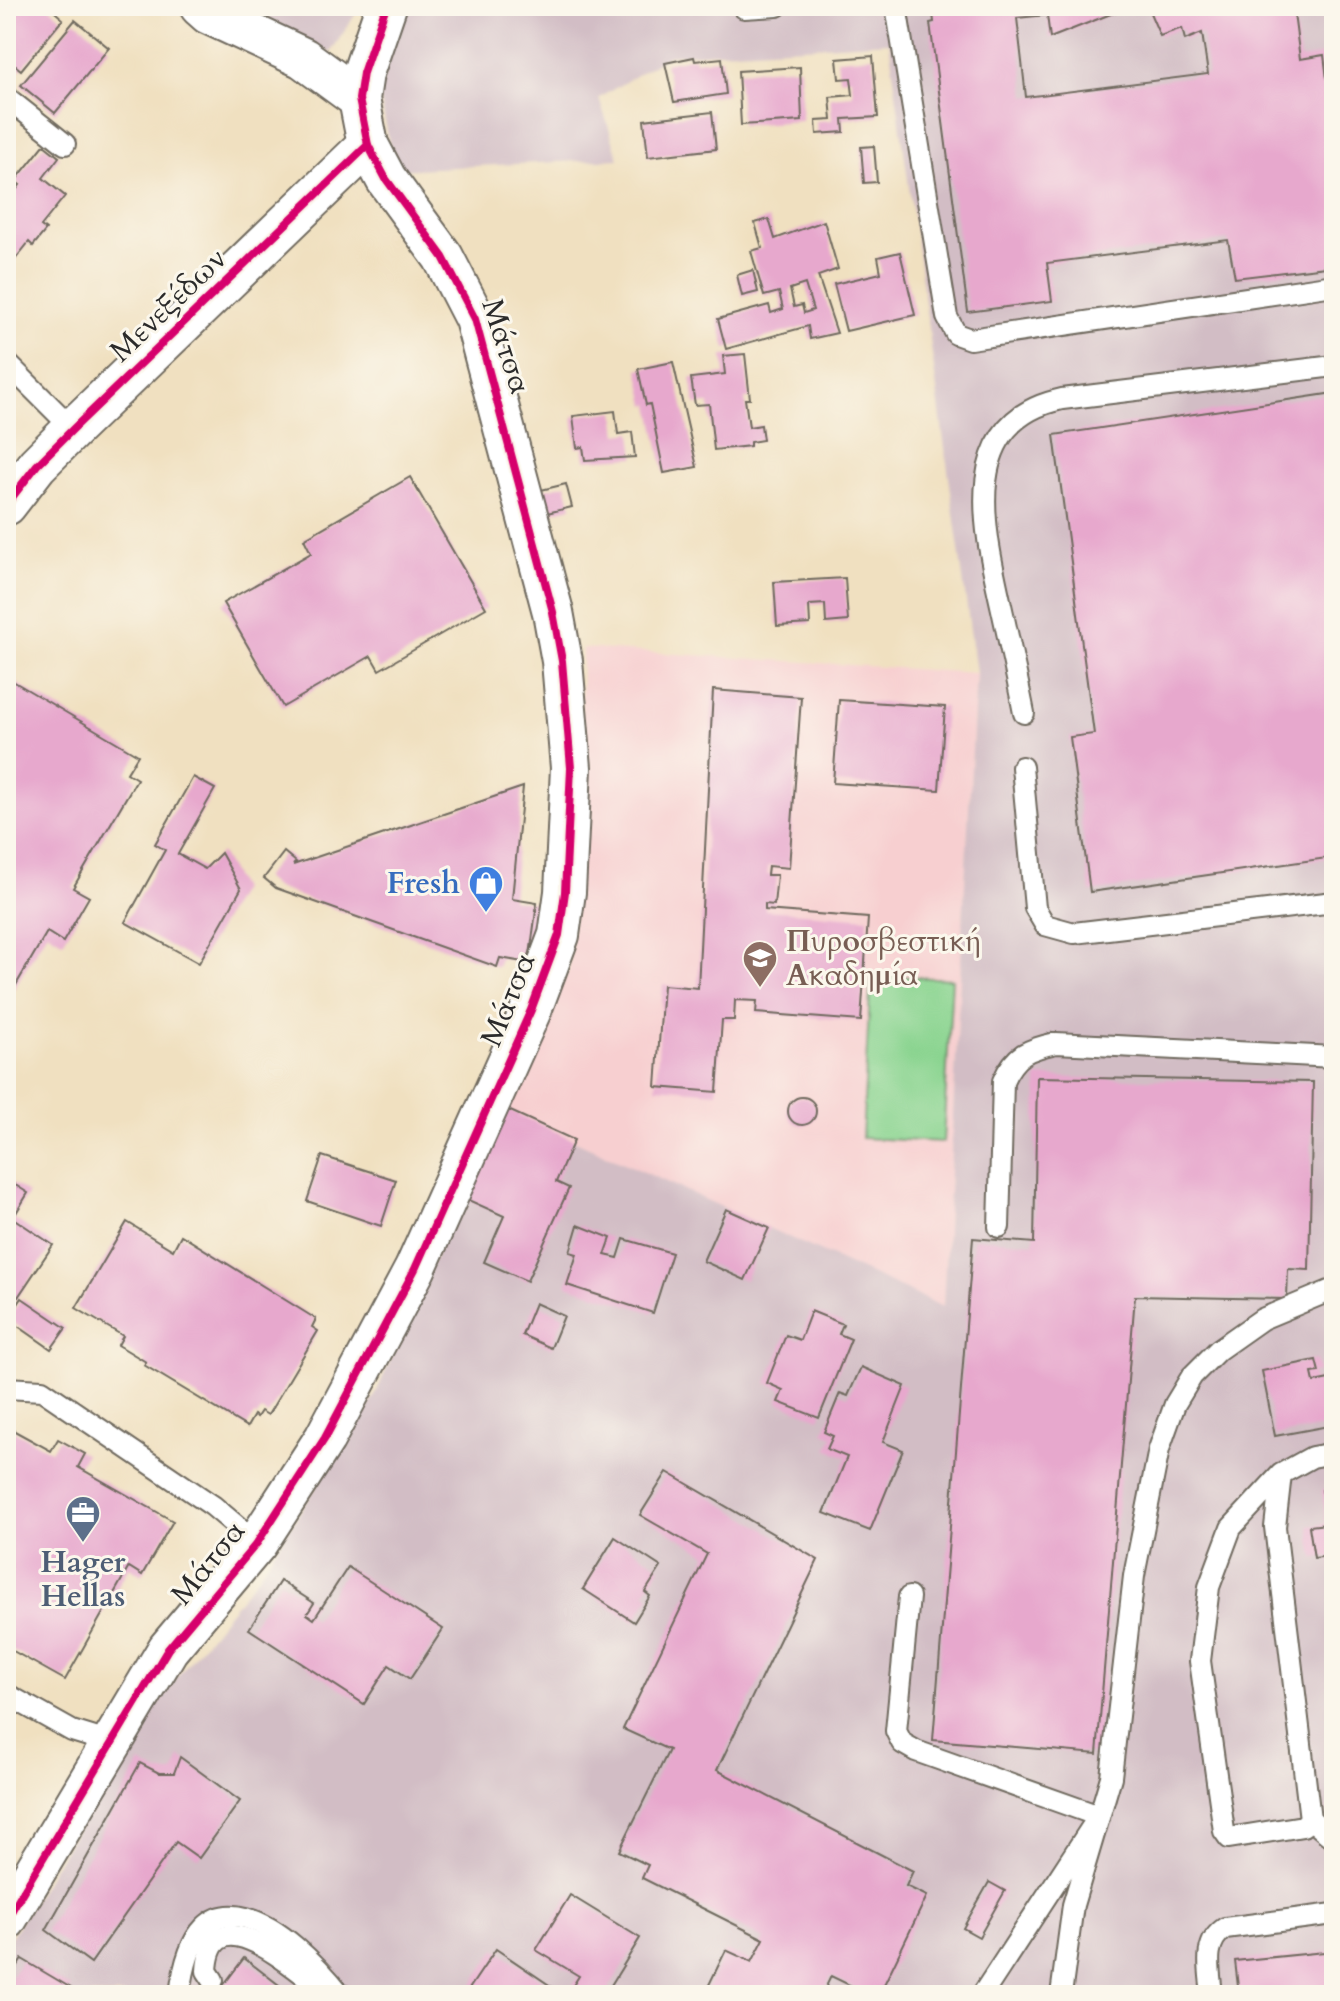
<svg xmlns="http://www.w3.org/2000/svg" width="1340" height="2001" viewBox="0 0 1340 2001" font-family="Cardo,serif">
<rect width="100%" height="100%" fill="#fbf7ec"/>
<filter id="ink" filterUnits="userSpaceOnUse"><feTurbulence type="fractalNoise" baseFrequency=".0125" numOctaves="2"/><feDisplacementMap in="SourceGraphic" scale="16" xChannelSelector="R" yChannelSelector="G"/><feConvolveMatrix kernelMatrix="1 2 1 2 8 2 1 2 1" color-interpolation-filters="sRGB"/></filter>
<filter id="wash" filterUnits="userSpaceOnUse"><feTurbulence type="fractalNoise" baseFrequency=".006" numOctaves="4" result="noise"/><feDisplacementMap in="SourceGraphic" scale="32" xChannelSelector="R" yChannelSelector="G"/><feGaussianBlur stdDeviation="1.8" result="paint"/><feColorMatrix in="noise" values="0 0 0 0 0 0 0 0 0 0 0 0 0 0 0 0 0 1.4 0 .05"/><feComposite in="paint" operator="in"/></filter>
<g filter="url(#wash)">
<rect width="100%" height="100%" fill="#f0e0c0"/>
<!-- built -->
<path fill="#f7cfd0" d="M 582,648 L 976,673 L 943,1308 L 500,1107 L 569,970 L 581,809 Z"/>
<!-- industrial -->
<g fill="#d2bdc5">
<path d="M 237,6 L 361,6 L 330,53 Z"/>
<path d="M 403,6 L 1334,6 L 1334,1995 L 6,1995 L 6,1945 L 151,1709 L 259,1575 L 374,1398 L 500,1107 L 943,1307 L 976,673 L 889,42 L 669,55 L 599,98 L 619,159 L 395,170 L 379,93 Z"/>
</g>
<!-- green -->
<path fill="#8ad490" stroke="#5a805e" stroke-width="2" d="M 871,975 L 952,979 L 943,1142 L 862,1138 Z"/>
<g id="blocks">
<!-- building -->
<g fill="#e7a8cd" fill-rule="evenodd">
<path d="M 6,6 L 48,6 L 63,19 L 21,70 L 6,58 Z"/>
<path d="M 932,6 L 1131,6 L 1050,38 L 1047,15 L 1017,18 L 1026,97 L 1208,74 L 1202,33 L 1185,40 L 1182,28 L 1160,36 L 1147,6 L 1293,6 L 1300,59 L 1324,55 L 1334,136 L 1334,266 L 1235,278 L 1228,240 L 1047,263 L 1052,301 L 968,312 L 930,23 L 934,22 Z"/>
<path d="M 75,20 L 109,48 L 55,113 L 21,85 Z"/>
<path d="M 873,56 L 878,117 L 843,119 L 844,132 L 817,134 L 816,121 L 832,120 L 830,97 L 853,95 L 851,78 L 839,79 L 837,59 Z"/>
<path d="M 694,57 L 695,61 L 722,58 L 726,94 L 674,102 L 665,63 Z"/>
<path d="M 800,67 L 802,121 L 741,125 L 738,71 Z"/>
<path d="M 712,112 L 716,149 L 648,157 L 644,120 Z"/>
<path d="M 44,145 L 59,157 L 43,178 L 65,196 L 41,226 L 46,230 L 33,246 L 29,242 L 6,271 L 6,203 L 20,185 L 15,181 Z"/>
<path d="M 874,146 L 877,182 L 864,183 L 861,147 Z"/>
<path d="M 769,219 L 775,239 L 824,221 L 838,269 L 818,276 L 837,333 L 810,339 L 808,326 L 726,349 L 718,319 L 769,305 L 771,313 L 783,309 L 779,292 L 764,296 L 751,251 L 762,248 L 755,223 ZM 805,284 L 813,310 L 804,313 L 802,305 L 794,307 L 790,289 Z"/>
<path d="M 900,252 L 915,315 L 846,331 L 834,284 L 881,273 L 878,257 Z"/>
<path d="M 753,270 L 758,292 L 742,296 L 737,275 Z"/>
<path d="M 745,354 L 750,399 L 745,399 L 749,427 L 761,425 L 763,440 L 750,442 L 750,446 L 714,450 L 709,404 L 695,405 L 691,378 L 725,374 L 723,356 Z"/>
<path d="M 673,362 L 697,467 L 664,473 L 650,404 L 646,405 L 638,369 Z"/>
<path d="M 1334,393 L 1334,857 L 1090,892 L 1070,737 L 1094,734 L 1054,435 Z"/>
<path d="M 615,411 L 618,434 L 632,432 L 635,457 L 585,460 L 583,447 L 577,448 L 573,416 Z"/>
<path d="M 410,477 L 486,608 L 379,670 L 371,656 L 283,707 L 223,603 L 311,553 L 304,539 Z"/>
<path d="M 566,484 L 572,507 L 547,513 L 541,490 Z"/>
<path d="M 845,578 L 848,621 L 826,623 L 825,604 L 809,605 L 810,624 L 777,626 L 774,582 Z"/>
<path d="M 6,677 L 138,755 L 127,773 L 137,779 L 73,888 L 89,897 L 63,942 L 47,932 L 6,1002 Z"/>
<path d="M 713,690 L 801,697 L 789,868 L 768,866 L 767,875 L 777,875 L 774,905 L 765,904 L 765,910 L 868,918 L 861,1021 L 756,1013 L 757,1001 L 735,1000 L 734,1020 L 722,1020 L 717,1092 L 656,1087 L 663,985 L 698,988 Z"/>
<path d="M 839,700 L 945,707 L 939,790 L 833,783 Z"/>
<path d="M 193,777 L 215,789 L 178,854 L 205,869 L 221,853 L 241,889 L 199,963 L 125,922 L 165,850 L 155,844 Z"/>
<path d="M 523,787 L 512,899 L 537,903 L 529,963 L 500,958 L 497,967 L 276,888 L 264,878 L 284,852 L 296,862 L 293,865 Z"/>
<path d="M 1037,1077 L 1313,1082 L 1309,1270 L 1288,1269 L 1287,1299 L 1135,1296 L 1097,1754 L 933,1740 L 973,1238 L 1034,1243 Z"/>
<circle cx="802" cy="1111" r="14"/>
<path d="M 506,1109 L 574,1140 L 556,1182 L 569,1188 L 527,1281 L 484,1262 L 504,1216 L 466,1199 Z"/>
<path d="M 322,1156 L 396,1180 L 381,1226 L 307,1201 Z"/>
<path d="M 6,1179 L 28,1193 L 13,1218 L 53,1245 L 16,1300 L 6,1293 L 6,1222 L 10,1216 L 6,1214 Z"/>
<path d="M 726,1209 L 769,1228 L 745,1280 L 703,1261 Z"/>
<path d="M 127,1222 L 173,1250 L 181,1235 L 316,1319 L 312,1327 L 318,1331 L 268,1415 L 261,1411 L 257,1417 L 254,1415 L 247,1427 L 144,1365 L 146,1362 L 118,1345 L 123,1336 L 76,1308 Z"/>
<path d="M 578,1225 L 611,1238 L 605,1255 L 618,1258 L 624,1239 L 672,1253 L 653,1313 L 567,1285 L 577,1254 L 570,1252 Z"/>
<path d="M 22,1298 L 66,1328 L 51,1349 L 8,1319 Z"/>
<path d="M 535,1303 L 564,1316 L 551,1348 L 522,1335 Z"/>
<path d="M 811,1311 L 843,1324 L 839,1334 L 851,1339 L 819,1418 L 778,1402 L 783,1390 L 767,1383 L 786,1335 L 800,1340 Z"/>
<path d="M 1316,1360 L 1319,1372 L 1312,1373 L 1314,1382 L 1334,1378 L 1334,1425 L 1275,1436 L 1262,1371 Z"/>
<path d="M 861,1367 L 905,1386 L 883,1442 L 903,1450 L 870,1531 L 824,1513 L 847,1457 L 827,1449 L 833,1436 L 824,1432 L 840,1393 L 848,1396 Z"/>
<path d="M 11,1429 L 51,1451 L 58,1439 L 85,1454 L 78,1467 L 173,1521 L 142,1575 L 129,1567 L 65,1680 L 6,1647 L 6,1438 Z"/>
<path d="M 667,1472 L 818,1560 L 717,1770 L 913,1871 L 906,1886 L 927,1896 L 879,1995 L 870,1995 L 831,1976 L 822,1995 L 704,1995 L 726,1950 L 752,1962 L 764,1939 L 642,1878 L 648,1865 L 619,1851 L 669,1750 L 623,1729 L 707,1554 L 640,1515 Z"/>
<path d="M 1334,1488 L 1334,1572 L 1332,1572 L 1330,1556 L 1314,1558 L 1309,1526 L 1326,1524 L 1322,1490 Z"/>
<path d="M 615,1537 L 661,1567 L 645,1592 L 650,1596 L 634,1622 L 583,1589 Z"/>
<path d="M 348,1567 L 443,1629 L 410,1679 L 389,1665 L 364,1704 L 249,1629 L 280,1581 L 314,1603 L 307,1614 L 314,1619 Z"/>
<path d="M 180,1757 L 240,1801 L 199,1858 L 176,1842 L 91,1963 L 46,1930 L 140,1763 L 159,1773 L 174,1773 Z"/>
<path d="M 989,1882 L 1005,1891 L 979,1937 L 963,1928 Z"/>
<path d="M 570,1895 L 640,1938 L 605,1995 L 567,1995 L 579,1976 L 536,1950 Z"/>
<path d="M 496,1949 L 564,1995 L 465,1995 Z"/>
<path d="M 1334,1951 L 1334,1995 L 1239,1995 L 1235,1961 Z"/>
<path d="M 244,1958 L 292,1995 L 216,1995 Z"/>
<path d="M 22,1959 L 71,1988 L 67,1995 L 6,1995 L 6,1985 Z"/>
</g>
</g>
</g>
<g filter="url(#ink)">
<use href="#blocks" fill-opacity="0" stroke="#706a5f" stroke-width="2"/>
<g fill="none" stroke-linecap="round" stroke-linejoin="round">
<!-- lane casing -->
<g stroke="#706a5f" stroke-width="24">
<g id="lane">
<path d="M 896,6 L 947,317 L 956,334 L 970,339 L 1334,285"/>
<path d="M 744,8 L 777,6"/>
<path d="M 6,97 L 65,144"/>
<path d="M 6,362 L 73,429"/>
<path d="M 1024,713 C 1017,677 1009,641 1001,605 C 984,529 958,421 1062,399 L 1334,366"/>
<path d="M 1022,767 L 1035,908 L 1045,925 L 1074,933 L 1334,902"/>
<path d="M 999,1227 L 1003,1081 C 1015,1054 1028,1049 1056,1043 L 1334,1057"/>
<path d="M 6,1388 L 42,1390 L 213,1506 L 257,1543"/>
<path d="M 1281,1474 L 1275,1527 L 1310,1819 L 1303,1826 L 1229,1838 L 1224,1831 L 1200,1661 L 1209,1587 L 1231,1528 L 1281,1474 L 1312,1457 L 1334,1453"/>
<path d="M 909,1597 L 896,1731 L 902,1743 L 916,1751 L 1099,1816 L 982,1995"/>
<path d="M 6,1694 L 72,1731 L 111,1743"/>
<path d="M 1310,1819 L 1334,1839"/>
<path d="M 213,1980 L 207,1971 C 211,1895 287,1963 315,1983"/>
<path d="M 180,1995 C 196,1857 288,1928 341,1995"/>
<path d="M 1061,1995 L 1073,1905 L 1111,1777 L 1134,1576 L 1159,1449 L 1175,1404 L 1192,1376 L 1218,1350 L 1262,1319 L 1334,1289"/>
<path d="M 1212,1995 C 1210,1970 1202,1943 1225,1928 L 1334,1914"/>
</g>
</g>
<!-- street casing -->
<g stroke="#706a5f" stroke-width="44">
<g id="street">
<path d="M 200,6 L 209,14 L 303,58 L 359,99"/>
<path d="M 6,505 L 37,465 L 73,429 L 368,145"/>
<path d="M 6,1920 L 168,1649 L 257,1543 L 325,1438 L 415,1269 L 531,1010 L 559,935 L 565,892 L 571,768 L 562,661 L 553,612 L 475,319 L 443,257 L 386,179 L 368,145 L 359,99 L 363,73 L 386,6"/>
</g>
</g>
<!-- lane -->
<use href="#lane" stroke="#fff" stroke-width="20"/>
<!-- street -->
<use href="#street" stroke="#fff" stroke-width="40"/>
<!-- cycleway casing -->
<g stroke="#fbf7ec" stroke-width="13">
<g id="cycleway">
<path d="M 6,505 L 37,465 L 73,429 L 368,145"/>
<path d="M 6,1920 L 168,1649 L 257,1543 L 325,1438 L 415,1269 L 531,1010 L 559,935 L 565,892 L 571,768 L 562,661 L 553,612 L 475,319 L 443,257 L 386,179 L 368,145 L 359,99 L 363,73 L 386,6"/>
</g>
</g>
<!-- cycleway -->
<use href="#cycleway" stroke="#d6006c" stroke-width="8"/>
</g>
</g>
<!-- icons -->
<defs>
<g id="shop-pin" transform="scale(1.8)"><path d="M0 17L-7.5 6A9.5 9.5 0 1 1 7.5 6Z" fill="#3f7fe0" stroke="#fbf7ec"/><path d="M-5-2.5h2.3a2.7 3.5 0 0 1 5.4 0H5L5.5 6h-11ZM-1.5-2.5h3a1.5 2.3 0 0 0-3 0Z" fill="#fff"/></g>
<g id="school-pin" transform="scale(1.8)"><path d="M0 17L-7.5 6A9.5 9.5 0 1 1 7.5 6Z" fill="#8d6e63" stroke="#fbf7ec"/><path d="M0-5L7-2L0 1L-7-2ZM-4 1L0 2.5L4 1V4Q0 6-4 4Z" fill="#fff"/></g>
<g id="office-pin" transform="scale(1.8)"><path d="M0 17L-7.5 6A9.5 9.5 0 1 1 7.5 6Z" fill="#5c6f8a" stroke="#fbf7ec"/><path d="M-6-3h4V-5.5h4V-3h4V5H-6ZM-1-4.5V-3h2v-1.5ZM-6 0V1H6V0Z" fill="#fff"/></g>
</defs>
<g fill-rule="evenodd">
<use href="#shop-pin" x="486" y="883"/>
<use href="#school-pin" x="760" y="958"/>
<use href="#office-pin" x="83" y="1513"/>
</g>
<g text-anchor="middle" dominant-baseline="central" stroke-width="6" stroke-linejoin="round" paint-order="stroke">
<!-- street labels -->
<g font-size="30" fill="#2b2b2b" stroke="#fbf7ec">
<text transform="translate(168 305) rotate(-44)">Μενεξέδων</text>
<text transform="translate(506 346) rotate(72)">Μάτσα</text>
<text transform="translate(508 1000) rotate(-68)">Μάτσα</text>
<text transform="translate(208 1563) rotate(-51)">Μάτσα</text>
</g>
<!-- shop labels -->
<g font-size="30" font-weight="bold" fill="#366cbe" stroke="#fbf7ec" text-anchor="end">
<text x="460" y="883">Fresh</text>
</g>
<!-- education labels -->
<g font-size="30" font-weight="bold" fill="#785e54" stroke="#fbf7ec" text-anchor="start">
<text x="786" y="941">Πυροσβεστική<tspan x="786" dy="34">Ακαδημία</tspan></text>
</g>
<!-- service labels -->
<g font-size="30" font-weight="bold" fill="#4e5e75" stroke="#fbf7ec">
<text x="83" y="1562">Hager<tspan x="83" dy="34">Hellas</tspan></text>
</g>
</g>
<!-- margin -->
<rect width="1340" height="2001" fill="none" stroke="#fbf7ec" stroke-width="32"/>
</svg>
